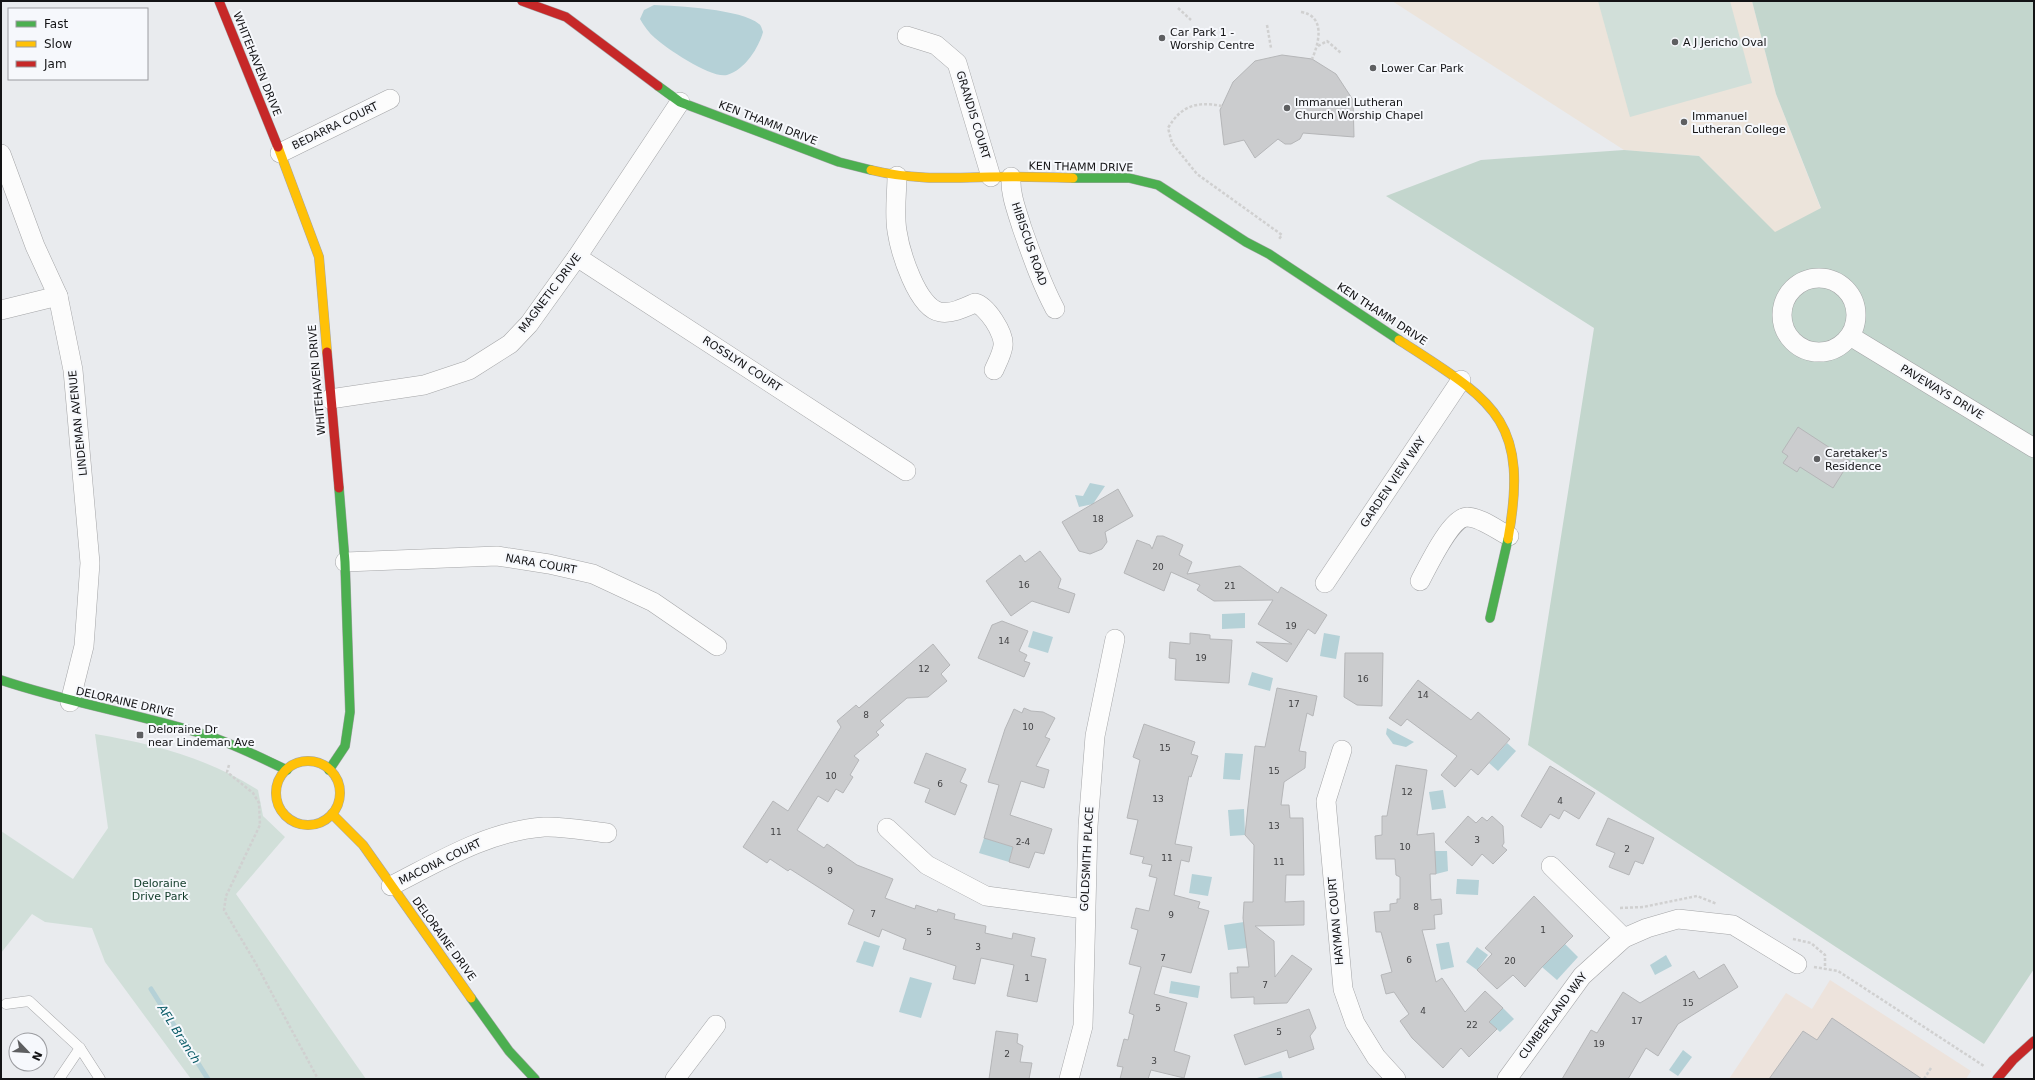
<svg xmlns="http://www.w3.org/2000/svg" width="2035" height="1080" viewBox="0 0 2035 1080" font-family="'DejaVu Sans',sans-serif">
<rect width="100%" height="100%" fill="#e9ebee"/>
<!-- commercial -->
<path fill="#ede3dc" d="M 1830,980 L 1971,1071 L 1966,1079 L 1729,1079 L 1786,993 L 1812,1009 Z"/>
<!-- education -->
<path fill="#ece4db" d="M 1392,1 L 1752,1 L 1776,94 L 1821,209 L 1775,233 L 1699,156 L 1624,150 Z"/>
<!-- green -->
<g fill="#d1dfd9">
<path d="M 1598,1 L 1730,1 L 1752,83 L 1630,117 Z"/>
<path d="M 95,734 C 153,744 208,758 258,790 L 263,816 L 285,837 L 236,894 L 366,1079 L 191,1079 L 105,962 L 92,928 L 45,922 L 32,914 L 1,953 L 1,831 L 73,879 L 108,828 Z"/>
</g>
<!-- forest -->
<path fill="#c3d6cd" d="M 1752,1 L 2034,1 L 2034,969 L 1984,1044 L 1528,745 L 1594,328 L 1386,196 L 1481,160 L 1624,150 L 1699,156 L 1775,232 L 1821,208 L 1776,94 Z"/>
<!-- water -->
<g fill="#b5d1d7">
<path d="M 654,5 C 677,6 742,9 759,24 C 761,25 762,29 763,32 C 759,47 745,70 727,75 C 712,79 667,49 655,38 C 649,33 644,26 640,19 L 644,10 Z"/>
<path d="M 1090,483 L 1105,486 L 1093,504 L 1079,507 L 1075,495 L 1083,496 Z"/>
<path d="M 1245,613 L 1245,628 L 1222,629 L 1222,614 Z"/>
<path d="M 1033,631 L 1053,637 L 1048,653 L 1028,647 Z"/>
<path d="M 1324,633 L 1340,636 L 1336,659 L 1320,656 Z"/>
<path d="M 1252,672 L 1273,678 L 1270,691 L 1248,685 Z"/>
<path d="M 1387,728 L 1414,742 L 1406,747 L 1393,744 L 1386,734 Z"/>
<path d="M 1507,743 L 1516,751 L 1498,771 L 1489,763 Z"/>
<path d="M 1225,753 L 1243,754 L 1240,780 L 1223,779 Z"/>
<path d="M 1443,790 L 1446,808 L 1432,810 L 1429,792 Z"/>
<path d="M 1244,809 L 1245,835 L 1230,836 L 1228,810 Z"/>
<path d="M 984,838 L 1013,847 L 1009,862 L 979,853 Z"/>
<path d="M 1433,851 L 1447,851 L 1448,871 L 1436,874 Z"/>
<path d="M 1192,874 L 1212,877 L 1208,896 L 1189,893 Z"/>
<path d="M 1457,879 L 1479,880 L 1478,895 L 1456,894 Z"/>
<path d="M 1244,922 L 1247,948 L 1228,950 L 1224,925 Z"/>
<path d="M 864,941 L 880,946 L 873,967 L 856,962 Z"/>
<path d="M 1449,942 L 1454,967 L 1441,970 L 1436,944 Z"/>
<path d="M 1565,944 L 1578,957 L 1557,980 L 1542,967 Z"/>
<path d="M 1477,947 L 1488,955 L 1477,970 L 1466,962 Z"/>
<path d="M 1666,955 L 1672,966 L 1655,975 L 1650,965 Z"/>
<path d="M 910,977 L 932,983 L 921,1018 L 899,1012 Z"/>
<path d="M 1171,981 L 1200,986 L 1198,998 L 1169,993 Z"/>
<path d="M 1503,1008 L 1514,1019 L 1500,1032 L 1489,1022 Z"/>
<path d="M 1683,1050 L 1692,1057 L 1678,1076 L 1669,1070 Z"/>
<path d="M 1281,1071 L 1283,1079 L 1257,1079 L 1257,1078 Z"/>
</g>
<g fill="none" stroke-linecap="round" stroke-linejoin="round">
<!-- stream -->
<path stroke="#b5d1d7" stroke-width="5" d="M 151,989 L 208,1079"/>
</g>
<!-- building -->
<g fill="#cbccce" stroke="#b5b6b8">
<path d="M 1282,55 L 1312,59 L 1336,74 L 1353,100 L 1354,137 L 1303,133 L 1300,139 L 1291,144 L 1285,144 L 1278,139 L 1255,158 L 1244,140 L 1224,145 L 1220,110 L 1233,82 L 1255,61 Z"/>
<path d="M 1798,427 L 1850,461 L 1833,488 L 1800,467 L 1797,472 L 1783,463 L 1788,456 L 1782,452 Z"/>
<path d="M 1118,489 L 1133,516 L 1105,532 L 1107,542 L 1102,549 L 1090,554 L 1079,551 L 1062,522 Z"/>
<path d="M 1157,536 L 1163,536 L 1183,545 L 1179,555 L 1192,562 L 1187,574 L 1240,566 L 1278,593 L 1281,587 L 1327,615 L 1315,634 L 1308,629 L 1287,662 L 1256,642 L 1292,644 L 1258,624 L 1273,600 L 1214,601 L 1197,590 L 1200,585 L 1171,572 L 1164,591 L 1124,573 L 1137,540 L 1150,545 L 1152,549 Z"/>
<path d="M 1040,551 L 1061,579 L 1058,588 L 1075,594 L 1069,613 L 1032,601 L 1011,616 L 986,581 L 1020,555 L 1025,562 Z"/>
<path d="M 1002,621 L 1028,631 L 1019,651 L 1027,655 L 1024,661 L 1030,663 L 1024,677 L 978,658 L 992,625 Z"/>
<path d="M 1190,633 L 1210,635 L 1210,639 L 1232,640 L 1229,683 L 1175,680 L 1176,659 L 1169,658 L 1170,642 L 1190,644 Z"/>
<path d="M 933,644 L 950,665 L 941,674 L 947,681 L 928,697 L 907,698 L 880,721 L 884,725 L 876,732 L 879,735 L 854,756 L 859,760 L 850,775 L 853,777 L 843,793 L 836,789 L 828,802 L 818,796 L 797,830 L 824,848 L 827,844 L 857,865 L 893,879 L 885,898 L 915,909 L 916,905 L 937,912 L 938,909 L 955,914 L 954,919 L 986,926 L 985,933 L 1012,939 L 1013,933 L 1035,938 L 1031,956 L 1046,959 L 1037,1002 L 1007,996 L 1014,965 L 981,958 L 975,984 L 953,979 L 956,966 L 903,949 L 906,939 L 882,929 L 879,937 L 848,924 L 854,910 L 790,869 L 788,871 L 770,859 L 767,863 L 743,847 L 773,801 L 788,811 L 841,727 L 837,721 L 856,705 L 859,708 Z"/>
<path d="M 1345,653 L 1383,653 L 1382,706 L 1357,705 L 1344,697 Z"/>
<path d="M 1418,680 L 1471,720 L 1478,712 L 1510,739 L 1478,775 L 1471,769 L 1455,787 L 1441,775 L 1457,756 L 1407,719 L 1401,726 L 1389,718 Z"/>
<path d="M 1277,688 L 1317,696 L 1313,716 L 1307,713 L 1299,751 L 1306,752 L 1305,768 L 1284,782 L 1281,805 L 1289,805 L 1290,818 L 1303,818 L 1304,875 L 1286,875 L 1285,902 L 1304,901 L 1304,925 L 1255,926 L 1274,941 L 1275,977 L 1292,955 L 1312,969 L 1287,1003 L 1254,1004 L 1254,997 L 1231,998 L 1230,973 L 1238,973 L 1237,967 L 1249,967 L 1243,918 L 1244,902 L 1253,902 L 1254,845 L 1245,835 L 1248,806 L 1255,746 L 1265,747 Z"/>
<path d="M 1024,708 L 1031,711 L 1043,712 L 1055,718 L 1045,737 L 1050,739 L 1036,766 L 1049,770 L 1044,788 L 1021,781 L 1010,815 L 1052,829 L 1044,854 L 1035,852 L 1029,868 L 1009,862 L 1013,847 L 984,838 L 999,785 L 988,782 L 1005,729 L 1014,709 L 1022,713 Z"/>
<path d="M 1144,724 L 1195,742 L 1191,754 L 1198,756 L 1191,777 L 1189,776 L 1175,844 L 1192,847 L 1189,862 L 1181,860 L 1174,895 L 1200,902 L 1198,908 L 1209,911 L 1191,973 L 1162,966 L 1154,994 L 1187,1003 L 1174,1051 L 1190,1056 L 1184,1078 L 1151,1070 L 1148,1079 L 1120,1079 L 1123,1067 L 1117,1066 L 1124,1039 L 1128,1040 L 1134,1015 L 1129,1013 L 1141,967 L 1129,964 L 1138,930 L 1131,928 L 1136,908 L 1149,911 L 1157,878 L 1149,876 L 1152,865 L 1142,863 L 1144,857 L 1130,854 L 1138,820 L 1127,818 L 1140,760 L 1133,757 Z"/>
<path d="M 926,753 L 966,769 L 960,782 L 967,785 L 955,815 L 925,802 L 930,789 L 914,783 Z"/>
<path d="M 1396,765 L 1427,770 L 1417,835 L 1434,833 L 1436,874 L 1430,874 L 1431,900 L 1441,899 L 1442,914 L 1434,915 L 1435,929 L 1422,930 L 1436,982 L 1442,978 L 1465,1012 L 1485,991 L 1503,1008 L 1489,1022 L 1497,1029 L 1469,1057 L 1461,1048 L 1443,1068 L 1412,1038 L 1400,1021 L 1409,1014 L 1394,992 L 1386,994 L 1381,975 L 1392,972 L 1381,932 L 1376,932 L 1374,912 L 1390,911 L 1390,904 L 1397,903 L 1397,899 L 1400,899 L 1400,877 L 1396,875 L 1395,859 L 1376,859 L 1375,836 L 1382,835 L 1382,816 L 1387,816 Z"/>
<path d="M 1550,766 L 1595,793 L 1579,819 L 1564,810 L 1559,819 L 1550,814 L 1541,828 L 1521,816 Z"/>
<path d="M 1468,816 L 1476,823 L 1482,817 L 1487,821 L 1492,816 L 1503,826 L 1504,843 L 1502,846 L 1507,850 L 1493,864 L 1482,854 L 1472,866 L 1445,842 Z"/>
<path d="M 1608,818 L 1654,838 L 1643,864 L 1635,861 L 1629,875 L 1609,867 L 1615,853 L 1596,845 Z"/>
<path d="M 1534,896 L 1573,936 L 1542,967 L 1525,987 L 1513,975 L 1497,989 L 1477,970 L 1492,954 L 1485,948 Z"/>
<path d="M 1724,964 L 1738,987 L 1678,1024 L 1658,1056 L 1646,1048 L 1628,1079 L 1562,1079 L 1591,1030 L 1597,1033 L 1623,992 L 1640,1003 L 1694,971 L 1699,979 Z"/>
<path d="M 1309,1009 L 1316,1028 L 1310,1036 L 1314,1049 L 1289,1058 L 1287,1050 L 1245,1065 L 1234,1035 Z"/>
<path d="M 1832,1018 L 1922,1079 L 1769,1079 L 1803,1031 L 1817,1040 Z"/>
<path d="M 996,1031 L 1018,1034 L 1017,1043 L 1023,1046 L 1020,1062 L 1032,1063 L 1029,1079 L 989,1079 Z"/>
</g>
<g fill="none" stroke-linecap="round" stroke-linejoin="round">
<!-- lane casing -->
<g stroke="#a4a5a7" stroke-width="11">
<g id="lane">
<path d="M 6,1004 L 29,1001 L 80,1048 L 100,1079"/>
<path d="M 59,1079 L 80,1048"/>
</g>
</g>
<!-- street casing -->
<g stroke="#a4a5a7" stroke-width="20">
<g id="street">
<path d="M 907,36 L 936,45 L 957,63 L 991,177"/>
<path d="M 280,153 L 390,99"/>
<path d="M 1,154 L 35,246 L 58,296 L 73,370 L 90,563 L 84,646 L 70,702"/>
<path d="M 897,176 C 897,193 894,213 897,231 C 900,251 917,308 940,312 C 952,314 964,308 975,303 C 987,306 1005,334 1003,346 C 1002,354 997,363 994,370"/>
<path d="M 1011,177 C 1010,195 1017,211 1022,228 C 1032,256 1041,283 1055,309"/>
<path d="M 577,257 L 906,471"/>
<circle cx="1819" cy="315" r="37"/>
<path d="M 1,310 L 58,296"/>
<path d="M 1850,336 L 2034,448"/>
<path d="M 330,399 L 424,385 L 469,370 L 510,344 L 529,324 L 577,257 L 680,102"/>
<path d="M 345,562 L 497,556 L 549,564 L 593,574 L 653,602 L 717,646"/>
<path d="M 1420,581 C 1427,568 1451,517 1467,517 C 1480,517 1497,530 1509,536"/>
<path d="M 1325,583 L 1461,380"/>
<path d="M 1342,750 L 1326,801 L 1343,989 L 1355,1023 L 1376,1057 L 1396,1079"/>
<path d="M 887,828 L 927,865 L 986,896 L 1085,909"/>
<path d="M 1551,866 L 1624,938"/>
<path d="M 391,886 C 440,861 488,831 544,827 C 564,826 587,831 607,833"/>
<path d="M 675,1079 L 716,1025"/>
<path d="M 1069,1079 L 1083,1026 L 1088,826 L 1095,736 L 1115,639"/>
<path d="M 1507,1079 L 1582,976 L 1624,938 L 1647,928 L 1678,919 L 1733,925 L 1797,964"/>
</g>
</g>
<!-- fast casing -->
<g stroke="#a4a5a7" stroke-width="10">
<g id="fast">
<path d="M 658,86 L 680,102 L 839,162 L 871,170"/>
<path d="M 1073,178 L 1129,178 L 1158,185 L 1246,242 L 1269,254 L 1399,340"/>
<path d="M 1490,618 L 1508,539"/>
<path d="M 1,680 C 66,702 134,713 200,733 C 230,742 259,757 287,770"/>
<path d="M 329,770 L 345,746 L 350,712 L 345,562 L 339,488"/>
<path d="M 471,998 L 509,1051 L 535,1079"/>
</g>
</g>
<!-- slow casing -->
<g stroke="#a4a5a7" stroke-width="10">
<g id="slow">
<path d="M 278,147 L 319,257 L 327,352"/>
<path d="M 871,170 C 912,180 948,178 990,177 C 1018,176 1046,177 1073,178"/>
<path d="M 1399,340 C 1493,401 1530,418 1508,539"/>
<circle cx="308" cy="793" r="32"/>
<path d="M 332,814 L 363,845 L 471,998"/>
</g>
</g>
<!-- jam casing -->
<g stroke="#a4a5a7" stroke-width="10">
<g id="jam">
<path d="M 219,1 L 278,147"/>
<path d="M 522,1 L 566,17 L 658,86"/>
<path d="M 327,352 L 339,488"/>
<path d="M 1997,1079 L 2013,1060 L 2034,1041"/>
</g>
</g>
<!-- path -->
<g stroke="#d0d0d0" stroke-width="2.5" stroke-dasharray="3 2" stroke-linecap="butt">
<path d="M 1178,8 L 1191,20"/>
<path d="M 1301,12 C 1326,16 1319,43 1312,59"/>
<path d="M 1267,25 L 1271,48"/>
<path d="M 1318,46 L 1327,41 L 1341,53"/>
<path d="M 1222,106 C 1196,101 1181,106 1168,128 L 1172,143 L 1197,174 L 1282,235 L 1279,239"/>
<path d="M 229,765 L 227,772 L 253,793 L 259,803 L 260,825 L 226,896 L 224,910 L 255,962 L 318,1079"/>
<path d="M 1620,908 L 1643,907 L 1697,896 L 1717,904"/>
<path d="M 1793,939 L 1811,943 L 1825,955 L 1825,969"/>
<path d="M 1814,967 L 1838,971 L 1984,1066"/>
<path d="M 1924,1079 L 1931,1068"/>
</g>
<!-- lane -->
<use href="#lane" stroke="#fcfcfc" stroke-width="10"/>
<!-- street -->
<use href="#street" stroke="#fcfcfc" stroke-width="19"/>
<!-- fast -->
<use href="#fast" stroke="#4caf50" stroke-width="9"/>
<!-- slow -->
<use href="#slow" stroke="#ffc107" stroke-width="9"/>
<!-- jam -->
<use href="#jam" stroke="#c62828" stroke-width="9"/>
</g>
<!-- markers -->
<g fill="#5e5f61" stroke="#f6f8fc" stroke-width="1.5">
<circle cx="1162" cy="38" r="4"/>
<circle cx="1675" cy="42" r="4"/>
<circle cx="1373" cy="68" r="4"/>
<circle cx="1287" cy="108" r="4"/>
<circle cx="1684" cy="122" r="4"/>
<circle cx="1817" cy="459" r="4"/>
<rect x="136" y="731" width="8" height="8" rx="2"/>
</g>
<g text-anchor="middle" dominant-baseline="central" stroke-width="4" stroke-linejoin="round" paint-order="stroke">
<!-- number labels -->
<g font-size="9" fill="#414143">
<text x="1098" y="519">18</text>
<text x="1158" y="567">20</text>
<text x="1024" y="585">16</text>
<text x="1230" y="586">21</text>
<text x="1291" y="626">19</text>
<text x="1004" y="641">14</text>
<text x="1201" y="658">19</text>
<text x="924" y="669">12</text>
<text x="1363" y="679">16</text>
<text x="1423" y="695">14</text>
<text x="1294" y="704">17</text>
<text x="866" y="715">8</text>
<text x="1028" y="727">10</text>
<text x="1165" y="748">15</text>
<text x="1274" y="771">15</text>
<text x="831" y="776">10</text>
<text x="940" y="784">6</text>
<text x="1407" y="792">12</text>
<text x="1158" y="799">13</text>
<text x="1560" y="801">4</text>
<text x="1274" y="826">13</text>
<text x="776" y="832">11</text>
<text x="1477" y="840">3</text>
<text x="1023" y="842">2-4</text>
<text x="1405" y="847">10</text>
<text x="1627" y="849">2</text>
<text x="1167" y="858">11</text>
<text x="1279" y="862">11</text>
<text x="830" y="871">9</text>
<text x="1416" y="907">8</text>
<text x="873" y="914">7</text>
<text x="1171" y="915">9</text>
<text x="1543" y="930">1</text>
<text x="929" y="932">5</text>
<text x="978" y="947">3</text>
<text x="1163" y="958">7</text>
<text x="1409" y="960">6</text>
<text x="1510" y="961">20</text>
<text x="1027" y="978">1</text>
<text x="1265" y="985">7</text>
<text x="1688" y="1003">15</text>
<text x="1158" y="1008">5</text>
<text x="1423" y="1011">4</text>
<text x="1637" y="1021">17</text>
<text x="1472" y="1025">22</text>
<text x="1279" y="1032">5</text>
<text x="1599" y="1044">19</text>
<text x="1007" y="1054">2</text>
<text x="1154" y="1061">3</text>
</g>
<!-- poi labels -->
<g font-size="11" fill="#131315" stroke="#f6f8fc" text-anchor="start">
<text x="1170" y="32">Car Park 1 -<tspan x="1170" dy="13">Worship Centre</tspan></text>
<text x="1683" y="42">A J Jericho Oval</text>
<text x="1381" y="68">Lower Car Park</text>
<text x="1295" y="102">Immanuel Lutheran<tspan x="1295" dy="13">Church Worship Chapel</tspan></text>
<text x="1692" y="116">Immanuel<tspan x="1692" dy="13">Lutheran College</tspan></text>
<text x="1825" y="453">Caretaker's<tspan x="1825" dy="13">Residence</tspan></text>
<text x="148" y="729">Deloraine Dr<tspan x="148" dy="13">near Lindeman Ave</tspan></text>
</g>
<!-- street labels -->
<g font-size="11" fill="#131315" stroke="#f6f8fc">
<text transform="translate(257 64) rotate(68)">WHITEHAVEN DRIVE</text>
<text transform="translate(973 115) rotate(73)">GRANDIS COURT</text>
<text transform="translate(768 123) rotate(21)">KEN THAMM DRIVE</text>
<text transform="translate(335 126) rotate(-26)">BEDARRA COURT</text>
<text transform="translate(1081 167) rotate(1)">KEN THAMM DRIVE</text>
<text transform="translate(1029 244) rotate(71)">HIBISCUS ROAD</text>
<text transform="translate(550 293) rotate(-53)">MAGNETIC DRIVE</text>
<text transform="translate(1382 314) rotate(33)">KEN THAMM DRIVE</text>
<text transform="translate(742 364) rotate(33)">ROSSLYN COURT</text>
<text transform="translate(317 380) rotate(-95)">WHITEHAVEN DRIVE</text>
<text transform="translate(1942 392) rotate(31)">PAVEWAYS DRIVE</text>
<text transform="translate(78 423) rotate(-96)">LINDEMAN AVENUE</text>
<text transform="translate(1393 482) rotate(-56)">GARDEN VIEW WAY</text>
<text transform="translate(541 564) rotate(10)">NARA COURT</text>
<text transform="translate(125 702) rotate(13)">DELORAINE DRIVE</text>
<text transform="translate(1087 859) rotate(-87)">GOLDSMITH PLACE</text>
<text transform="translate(440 862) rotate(-26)">MACONA COURT</text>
<text transform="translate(1336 921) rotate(-95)">HAYMAN COURT</text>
<text transform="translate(444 939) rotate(54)">DELORAINE DRIVE</text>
<text transform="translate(1553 1016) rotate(-53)">CUMBERLAND WAY</text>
</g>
<!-- park labels -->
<g font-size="11" fill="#0f3a27" stroke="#f6f8fc">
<text x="160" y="883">Deloraine<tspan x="160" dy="13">Drive Park</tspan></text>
</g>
<!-- water labels -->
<g font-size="12" font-style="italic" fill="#0c5d68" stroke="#f6f8fc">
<text transform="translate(179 1034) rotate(57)">AFL Branch</text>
</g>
</g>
<!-- border -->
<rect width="2035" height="1080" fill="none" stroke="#131315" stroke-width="4"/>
<!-- legend -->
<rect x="8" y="8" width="140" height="72" fill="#f6f8fc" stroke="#9b9ca0"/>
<rect x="16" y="21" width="20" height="6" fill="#4caf50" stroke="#9b9ca0"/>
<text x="44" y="28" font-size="12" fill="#131315">Fast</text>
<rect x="16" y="41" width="20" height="6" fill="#ffc107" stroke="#9b9ca0"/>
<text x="44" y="48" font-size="12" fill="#131315">Slow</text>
<rect x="16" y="61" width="20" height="6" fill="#c62828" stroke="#9b9ca0"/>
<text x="44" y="68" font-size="12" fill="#131315">Jam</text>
<!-- north arrow -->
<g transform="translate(28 1052) rotate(115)"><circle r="19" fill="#f6f8fc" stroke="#9b9ca0"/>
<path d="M0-3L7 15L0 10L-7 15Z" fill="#5e5f61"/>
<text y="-6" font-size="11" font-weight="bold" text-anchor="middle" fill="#131315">N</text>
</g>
</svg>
